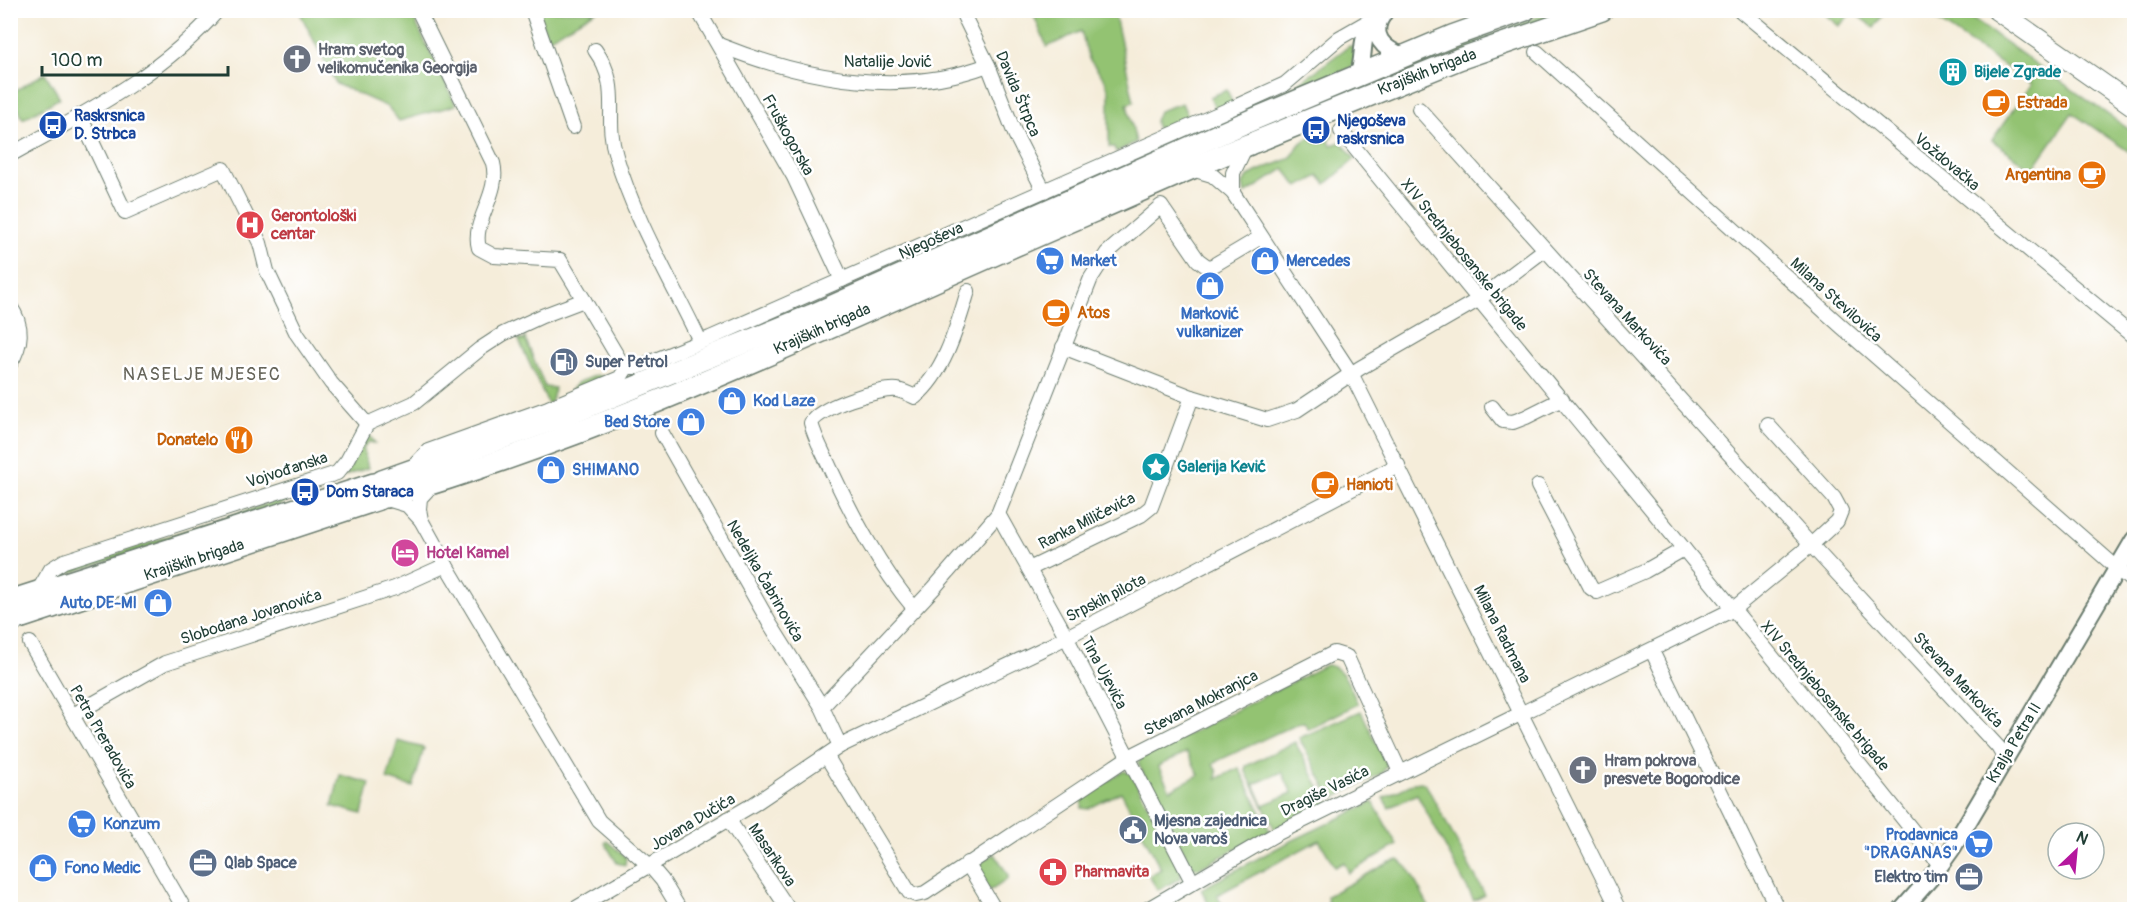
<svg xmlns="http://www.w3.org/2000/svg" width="2145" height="920" viewBox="0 0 2145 920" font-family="Pangolin,sans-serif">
<rect width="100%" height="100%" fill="#fff"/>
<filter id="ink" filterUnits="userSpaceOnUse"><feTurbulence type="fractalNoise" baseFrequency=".0167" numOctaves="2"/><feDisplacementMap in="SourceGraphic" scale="12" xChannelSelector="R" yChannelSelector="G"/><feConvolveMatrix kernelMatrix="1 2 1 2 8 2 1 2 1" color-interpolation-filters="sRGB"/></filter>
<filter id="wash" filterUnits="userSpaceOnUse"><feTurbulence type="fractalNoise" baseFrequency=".008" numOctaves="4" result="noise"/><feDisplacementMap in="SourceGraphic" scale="24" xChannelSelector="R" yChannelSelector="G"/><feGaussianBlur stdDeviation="1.35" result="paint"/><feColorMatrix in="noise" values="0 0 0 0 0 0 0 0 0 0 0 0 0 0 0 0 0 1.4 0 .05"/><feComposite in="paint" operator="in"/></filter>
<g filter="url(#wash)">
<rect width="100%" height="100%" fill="#f5edda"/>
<!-- green -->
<g fill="#93c372" stroke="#598053" stroke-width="1.5" fill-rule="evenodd">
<path d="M 299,11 L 410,11 L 456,105 L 399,121 L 388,107 L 336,84 Z"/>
<path d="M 537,11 L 596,11 L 548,39 Z"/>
<path d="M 1032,11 L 1114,11 L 1134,102 L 1127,104 L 1136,142 L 1116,152 L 1114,147 L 1109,147 L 1109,92 L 1105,80 L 1089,59 L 1081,31 L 1047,47 Z"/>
<path d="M 1553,11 L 1581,11 L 1253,137 L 1250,129 L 1334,93 Z"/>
<path d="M 1821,11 L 1886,11 L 1874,28 L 1853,12 L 1839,26 Z"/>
<path d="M 1923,11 L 1961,11 L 2134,133 L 2134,155 L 2072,113 L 2032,170 L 1992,140 L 2031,84 Z"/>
<path d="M 1349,46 L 1353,47 L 1358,56 L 1351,68 L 1278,99 Z"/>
<path d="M 45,73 L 60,98 L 23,119 L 11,93 Z"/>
<path d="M 1227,90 L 1233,104 L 1216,111 L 1210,97 Z"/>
<path d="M 1182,103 L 1188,117 L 1165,128 L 1165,131 L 1156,127 L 1155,121 L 1159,111 Z"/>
<path d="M 1332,128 L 1333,135 L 1329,141 L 1331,145 L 1341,142 L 1355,159 L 1326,184 L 1319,176 L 1298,187 L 1284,169 L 1245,194 L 1243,184 C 1249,170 1275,166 1288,159 C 1300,152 1292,145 1311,137 L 1314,141 L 1323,137 L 1322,132 Z"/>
<path d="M 518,338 L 524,341 L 525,338 L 545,387 L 555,388 L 551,403 L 548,404 Z"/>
<path d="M 596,375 L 606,378 L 571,391 L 577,383 Z"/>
<path d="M 368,434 L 375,443 L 368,442 L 363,448 L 368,468 L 345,476 Z"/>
<path d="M 300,493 L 274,508 L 55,578 L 54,574 Z"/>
<path d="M 1326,665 C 1345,666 1350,689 1358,704 L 1308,729 L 1304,722 L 1298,723 L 1213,763 L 1217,772 L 1216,779 L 1239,768 L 1270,831 L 1198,869 L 1191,865 L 1138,763 L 1141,758 ZM 1187,752 L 1199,775 L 1170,790 L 1158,766 Z"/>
<path d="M 1361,711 L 1387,765 L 1382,773 L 1332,799 L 1299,738 Z"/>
<path d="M 398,741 L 424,748 L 413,787 L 387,779 Z"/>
<path d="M 1295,742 L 1328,803 L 1275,830 L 1245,770 L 1246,766 ZM 1282,772 L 1292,793 L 1263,805 L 1254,784 Z"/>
<path d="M 1124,771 L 1131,774 L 1180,864 L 1181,878 L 1158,890 L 1149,876 L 1161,869 L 1121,792 L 1088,809 L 1082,808 L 1083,796 Z"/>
<path d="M 340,775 L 370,783 L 362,814 L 332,806 Z"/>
<path d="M 1421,782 L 1426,785 L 1485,895 L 1474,901 L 1417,794 L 1389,808 L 1383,798 L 1414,783 Z"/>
<path d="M 1373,802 L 1397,845 L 1349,873 L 1344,862 L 1335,867 L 1319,840 L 1217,895 L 1225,909 L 1211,909 L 1201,889 L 1281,846 Z"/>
<path d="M 607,841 L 626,857 L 625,865 L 617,863 L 605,843 Z"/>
<path d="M 995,854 L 1008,875 L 1008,879 L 993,889 L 987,890 L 974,864 Z"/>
<path d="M 1399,860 L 1408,868 L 1430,909 L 1329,909 L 1327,896 L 1390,862 Z"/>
</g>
</g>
<g filter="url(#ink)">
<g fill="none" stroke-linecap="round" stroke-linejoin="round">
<!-- minor casing -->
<g stroke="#6a7b6e" stroke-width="16">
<g id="minor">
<path d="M 532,10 L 573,127"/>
<path d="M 698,10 L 794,177 L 842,280"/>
<path d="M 961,10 L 988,65 L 1015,134 L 1044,191"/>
<path d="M 1740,10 L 2134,337"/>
<path d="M 719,45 C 804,79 900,98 988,65"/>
<path d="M 595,50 C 623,89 603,116 616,156 C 635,221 671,280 700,341"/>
<path d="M 1537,52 L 1841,326 L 2134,583"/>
<path d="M 1239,105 L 1285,84 L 1339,38 L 1374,18"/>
<path d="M 1419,109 L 1811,545 L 1998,747 L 2005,759"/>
<path d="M 80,116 L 125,212 L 223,169 L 260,243 L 267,271 L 297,334 L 331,383 L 367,424"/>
<path d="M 1341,131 C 1540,376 1744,618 1940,865"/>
<path d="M 10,155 C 85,113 161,75 218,10"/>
<path d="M 1192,169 L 1212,175 L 1233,193 L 1352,375 L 1619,910"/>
<path d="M 1233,193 L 1233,173 L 1246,146"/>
<path d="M 584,300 L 619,359 L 627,367"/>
<path d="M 10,306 C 24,326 22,344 10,364"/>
<path d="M 1063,347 L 1192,397 L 1267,420 L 1297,410 L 1360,368 L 1478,300 L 1544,250"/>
<path d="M 627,367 L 638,367 L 710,338 L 1234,107"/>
<path d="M 1492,407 L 1503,421 L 1513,422 L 1526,417 L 1562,399"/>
<path d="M 662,433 L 770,624 L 822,707 L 840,746"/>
<path d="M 411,469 L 428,451 L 548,408 L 620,378 L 627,367"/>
<path d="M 432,485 L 420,498 L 419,509 L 421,520 L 446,565 L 599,821 L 650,866 L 662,880 L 680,910"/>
<path d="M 1538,486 L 1591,588 L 1597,592 L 1645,571 L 1684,549"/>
<path d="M 387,499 L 407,505 L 421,520"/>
<path d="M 998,514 L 1060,625 L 1192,881"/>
<path d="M 1029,569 L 1141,515 L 1151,507 L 1192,397"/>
<path d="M 37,593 L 51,569 L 64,561 L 337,473 L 347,461 L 367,424 L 414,403 L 480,349 L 503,334 L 542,316 L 584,300 L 560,260 L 494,256 L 479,248 C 471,221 501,194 493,163 L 418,10"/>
<path d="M 914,608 C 879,566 854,519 831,470 C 824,454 815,439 811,423 C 819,407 879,388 897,390 C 903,391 909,394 915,397 C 945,372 957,327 968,291"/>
<path d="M 30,643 L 185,910"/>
<path d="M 1652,651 L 1778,910"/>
<path d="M 822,707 L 934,588 L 998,514 L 1091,278 L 1107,253 L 1161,206 L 1198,260 L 1209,268 L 1261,237"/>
<path d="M 73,715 L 165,663 L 395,588 L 446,565"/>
<path d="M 827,757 L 909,892 L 916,895 L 925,893 L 1129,757 L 1334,653 L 1347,657 L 1400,772"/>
<path d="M 728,819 L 789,910"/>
<path d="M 967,863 L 995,910"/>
<path d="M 573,910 L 754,804 L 840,746 L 1049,646 L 1398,465"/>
<path d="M 1146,910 L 1276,834 L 1732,610 L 1811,545 L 1837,521 L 1841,511 L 1834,498 L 1768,425"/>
</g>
</g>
<!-- tertiary casing -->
<g stroke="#6a7b6e" stroke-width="20">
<g id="tertiary">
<path d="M 1383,14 C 1368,35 1384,50 1404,56"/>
<path d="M 1359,75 C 1367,45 1356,30 1386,10"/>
<path d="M 1902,910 L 1933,875 L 1953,847 L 2134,540"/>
</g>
</g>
<!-- secondary casing -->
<g stroke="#6a7b6e" stroke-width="22">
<path id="secondary" d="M 1997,10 L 2134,106"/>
</g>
<!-- primary casing -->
<g stroke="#6a7b6e" stroke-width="24">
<g id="primary">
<path d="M 1247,122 L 1452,36 L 1525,10"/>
<path d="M 1255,142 L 1459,59 L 1602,10"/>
<path d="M 382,481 L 567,415 L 812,315 L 1242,124"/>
<path d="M 387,497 C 632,426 865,309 1099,209 C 1150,187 1199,164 1250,144"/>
<path d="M 10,601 L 374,484"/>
<path d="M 10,621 L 379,499"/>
</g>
</g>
<!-- minor -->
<use href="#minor" stroke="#fff" stroke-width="14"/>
<!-- tertiary -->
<use href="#tertiary" stroke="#fff" stroke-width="16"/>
<!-- secondary -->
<use href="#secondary" stroke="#fff" stroke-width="20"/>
<!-- primary -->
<use href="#primary" stroke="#fff" stroke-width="21"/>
</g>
</g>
<!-- icons -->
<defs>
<g id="church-disc" transform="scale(1.5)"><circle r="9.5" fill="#6b7280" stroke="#fff"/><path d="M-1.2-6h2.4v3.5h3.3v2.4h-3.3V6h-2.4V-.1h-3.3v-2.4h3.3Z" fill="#fff"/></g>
<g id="building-disc" transform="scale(1.5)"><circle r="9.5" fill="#0f9aa8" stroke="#fff"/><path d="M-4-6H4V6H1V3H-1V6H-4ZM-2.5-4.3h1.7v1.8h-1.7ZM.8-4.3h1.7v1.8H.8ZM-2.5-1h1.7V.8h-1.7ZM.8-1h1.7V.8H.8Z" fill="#fff"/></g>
<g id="cafe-disc" transform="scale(1.5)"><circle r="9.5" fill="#e8710a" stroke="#fff"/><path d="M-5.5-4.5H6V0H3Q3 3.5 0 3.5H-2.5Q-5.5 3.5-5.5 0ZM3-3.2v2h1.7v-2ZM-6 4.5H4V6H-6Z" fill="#fff"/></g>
<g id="bus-disc" transform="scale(1.5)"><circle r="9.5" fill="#1a4fb4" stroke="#fff"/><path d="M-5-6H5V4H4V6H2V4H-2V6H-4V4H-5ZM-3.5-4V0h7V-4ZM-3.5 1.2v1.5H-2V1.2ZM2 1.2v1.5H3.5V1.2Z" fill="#fff"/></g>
<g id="hospital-disc" transform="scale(1.5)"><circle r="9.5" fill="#e0444e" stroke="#fff"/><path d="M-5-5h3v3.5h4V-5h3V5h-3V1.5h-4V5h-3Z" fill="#fff"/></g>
<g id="supermarket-disc" transform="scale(1.5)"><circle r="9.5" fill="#3f7fe0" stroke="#fff"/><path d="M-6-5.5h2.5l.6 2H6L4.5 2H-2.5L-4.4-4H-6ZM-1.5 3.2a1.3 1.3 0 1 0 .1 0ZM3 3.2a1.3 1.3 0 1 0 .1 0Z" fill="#fff"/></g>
<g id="shop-disc" transform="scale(1.5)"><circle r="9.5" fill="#3f7fe0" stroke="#fff"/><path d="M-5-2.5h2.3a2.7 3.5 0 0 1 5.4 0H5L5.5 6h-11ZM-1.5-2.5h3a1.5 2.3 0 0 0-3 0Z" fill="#fff"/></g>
<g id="fuel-disc" transform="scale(1.5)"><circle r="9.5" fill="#5c6f8a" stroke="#fff"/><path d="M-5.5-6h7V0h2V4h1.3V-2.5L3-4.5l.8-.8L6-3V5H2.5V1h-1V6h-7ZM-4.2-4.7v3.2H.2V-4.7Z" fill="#fff"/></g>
<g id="restaurant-disc" transform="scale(1.5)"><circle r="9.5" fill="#e8710a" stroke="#fff"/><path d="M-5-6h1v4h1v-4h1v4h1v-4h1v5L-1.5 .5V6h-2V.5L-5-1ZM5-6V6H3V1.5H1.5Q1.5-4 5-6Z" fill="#fff"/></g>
<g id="sight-disc" transform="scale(1.5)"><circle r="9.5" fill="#0f9aa8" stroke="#fff"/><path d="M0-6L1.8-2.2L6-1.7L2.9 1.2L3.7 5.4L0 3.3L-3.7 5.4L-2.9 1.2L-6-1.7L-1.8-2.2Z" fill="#fff"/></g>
<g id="hotel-disc" transform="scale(1.5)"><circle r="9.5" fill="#d1479c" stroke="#fff"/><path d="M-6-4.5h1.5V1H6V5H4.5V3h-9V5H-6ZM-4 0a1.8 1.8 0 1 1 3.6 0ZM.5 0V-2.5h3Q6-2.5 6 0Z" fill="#fff"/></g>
<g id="civic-disc" transform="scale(1.5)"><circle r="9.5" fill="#5c6f8a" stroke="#fff"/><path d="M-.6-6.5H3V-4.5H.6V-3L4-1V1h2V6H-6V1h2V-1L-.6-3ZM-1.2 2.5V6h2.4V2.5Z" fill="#fff"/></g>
<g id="office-disc" transform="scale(1.5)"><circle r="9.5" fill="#5c6f8a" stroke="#fff"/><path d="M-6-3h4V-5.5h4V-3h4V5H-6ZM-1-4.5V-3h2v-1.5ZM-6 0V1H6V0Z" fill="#fff"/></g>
<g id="pharmacy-disc" transform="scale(1.5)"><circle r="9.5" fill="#e0444e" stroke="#fff"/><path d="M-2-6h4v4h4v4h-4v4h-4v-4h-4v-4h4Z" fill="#fff"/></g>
</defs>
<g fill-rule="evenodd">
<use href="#church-disc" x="297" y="59"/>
<use href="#building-disc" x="1953" y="72"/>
<use href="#cafe-disc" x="1996" y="103"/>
<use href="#bus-disc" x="53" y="125"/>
<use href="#bus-disc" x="1316" y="130"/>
<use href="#cafe-disc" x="2092" y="175"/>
<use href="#hospital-disc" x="250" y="225"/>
<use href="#supermarket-disc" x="1050" y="261"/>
<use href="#shop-disc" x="1265" y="261"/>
<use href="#shop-disc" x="1210" y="286"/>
<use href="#cafe-disc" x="1056" y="313"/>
<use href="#fuel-disc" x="564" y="362"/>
<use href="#shop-disc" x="732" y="401"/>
<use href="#shop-disc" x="691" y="422"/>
<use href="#restaurant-disc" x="239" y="440"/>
<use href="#sight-disc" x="1156" y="467"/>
<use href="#shop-disc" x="551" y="470"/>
<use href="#cafe-disc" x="1325" y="485"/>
<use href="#bus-disc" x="305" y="492"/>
<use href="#hotel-disc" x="405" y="553"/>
<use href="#shop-disc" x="158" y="603"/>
<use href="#church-disc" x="1583" y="770"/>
<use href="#supermarket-disc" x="82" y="824"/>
<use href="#civic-disc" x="1133" y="830"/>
<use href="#supermarket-disc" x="1979" y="844"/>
<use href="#office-disc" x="203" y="863"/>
<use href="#shop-disc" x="43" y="868"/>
<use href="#pharmacy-disc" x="1053" y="872"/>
<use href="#office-disc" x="1969" y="877"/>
</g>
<g text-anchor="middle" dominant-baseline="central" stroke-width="5" stroke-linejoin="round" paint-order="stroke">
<!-- worship labels -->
<g font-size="16" font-weight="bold" fill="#5b616d" stroke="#fff" text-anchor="start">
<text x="318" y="50">Hram svetog<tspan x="318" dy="18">velikomučenika Georgija</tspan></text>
<text x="1604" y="761">Hram pokrova<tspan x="1604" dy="18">presvete Bogorodice</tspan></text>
</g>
<!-- street labels -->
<g font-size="16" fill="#1f3d34" stroke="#fff">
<text x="888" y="62">Natalije Jović</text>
<text transform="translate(1427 72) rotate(-21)">Krajiških brigada</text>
<text transform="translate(1018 94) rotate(67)">Davida Štrpca</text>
<text transform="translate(788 135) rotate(61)">Fruškogorska</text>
<text transform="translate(1947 162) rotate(40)">Voždovačka</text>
<text transform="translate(931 241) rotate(-24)">Njegoševa</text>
<text transform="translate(1464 255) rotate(51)">XIV Srednjebosanske brigade</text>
<text transform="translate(1836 300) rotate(42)">Milana Stevilovića</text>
<text transform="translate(1627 317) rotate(48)">Stevana Markovića</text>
<text transform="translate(822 329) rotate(-24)">Krajiških brigada</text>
<text transform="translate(287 470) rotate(-18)">Vojvođanska</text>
<text transform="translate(1087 521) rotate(-27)">Ranka Miličevića</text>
<text transform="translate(194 560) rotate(-18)">Krajiških brigada</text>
<text transform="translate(765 581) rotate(60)">Nedeljka Čabrinovića</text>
<text transform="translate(1106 598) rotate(-27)">Srpskih pilota</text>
<text transform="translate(251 617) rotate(-18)">Slobodana Jovanovića</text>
<text transform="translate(1502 634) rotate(63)">Milana Radmana</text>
<text transform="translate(1104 673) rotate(62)">Tina Ujevića</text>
<text transform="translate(1958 680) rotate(47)">Stevana Markovića</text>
<text transform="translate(1825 696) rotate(50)">XIV Srednjebosanske brigade</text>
<text transform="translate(1201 703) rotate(-27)">Stevana Mokranjca</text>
<text transform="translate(103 737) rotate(60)">Petra Preradovića</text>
<text transform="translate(2014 743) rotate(-59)">Kralja Petra II</text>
<text transform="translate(1325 791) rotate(-26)">Dragiše Vasića</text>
<text transform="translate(693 822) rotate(-31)">Jovana Dučića</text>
<text transform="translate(772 855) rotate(56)">Masarikova</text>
</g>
<!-- culture labels -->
<g font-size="16" font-weight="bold" fill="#0d838f" stroke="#fff" text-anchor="start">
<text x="1974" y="72">Bijele Zgrade</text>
<text x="1177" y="467">Galerija Kević</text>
</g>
<!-- food labels -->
<g font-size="16" font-weight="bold" fill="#c56008" stroke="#fff" text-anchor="start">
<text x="2017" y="103">Estrada</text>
<text x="2071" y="175" text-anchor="end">Argentina</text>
<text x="1077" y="313">Atos</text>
<text x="218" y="440" text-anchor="end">Donatelo</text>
<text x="1346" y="485">Hanioti</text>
</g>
<!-- transit labels -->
<g font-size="16" font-weight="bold" fill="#164399" stroke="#fff" text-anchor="start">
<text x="74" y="116">Raskrsnica<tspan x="74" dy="18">D. Strbca</tspan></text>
<text x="1337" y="121">Njegoševa<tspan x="1337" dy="18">raskrsnica</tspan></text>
<text x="326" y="492">Dom Staraca</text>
</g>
<!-- health labels -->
<g font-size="16" font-weight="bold" fill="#be3a42" stroke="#fff" text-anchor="start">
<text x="271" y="216">Gerontološki<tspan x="271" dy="18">centar</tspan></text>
<text x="1074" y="872">Pharmavita</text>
</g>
<!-- shop labels -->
<g font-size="16" font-weight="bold" fill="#366cbe" stroke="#fff" text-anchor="start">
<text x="1071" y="261">Market</text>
<text x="1286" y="261">Mercedes</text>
<text x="1210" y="314" text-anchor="middle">Marković<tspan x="1210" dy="18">vulkanizer</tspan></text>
<text x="753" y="401">Kod Laze</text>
<text x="670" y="422" text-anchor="end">Bed Store</text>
<text x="572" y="470">SHIMANO</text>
<text x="137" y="603" text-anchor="end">Auto DE-MI</text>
<text x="103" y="824">Konzum</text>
<text x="1958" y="835" text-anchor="end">Prodavnica<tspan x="1958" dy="18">"DRAGANAS"</tspan></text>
<text x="64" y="868">Fono Medic</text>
</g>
<!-- service labels -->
<g font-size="16" font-weight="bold" fill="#4e5e75" stroke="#fff" text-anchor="start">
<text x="585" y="362">Super Petrol</text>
<text x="1154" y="821">Mjesna zajednica<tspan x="1154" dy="18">Nova varoš</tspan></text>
<text x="224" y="863">Qlab Space</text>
<text x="1948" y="877" text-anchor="end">Elektro tim</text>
</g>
<!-- hotel labels -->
<g font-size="16" font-weight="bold" fill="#b23c85" stroke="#fff" text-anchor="start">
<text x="426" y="553">Hotel Kamel</text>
</g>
<!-- neighbourhood labels -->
<g font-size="18" letter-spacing="1.5" fill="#656459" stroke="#fff">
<text x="202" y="374">NASELJE MJESEC</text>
</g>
</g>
<!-- margin -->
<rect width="2145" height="920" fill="none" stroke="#fff" stroke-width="36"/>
<!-- north arrow -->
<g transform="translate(2076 851) rotate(26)"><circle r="28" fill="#ffffff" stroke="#a5b1ae" stroke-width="1.5"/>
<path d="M0-4.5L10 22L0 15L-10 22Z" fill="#b5179e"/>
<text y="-9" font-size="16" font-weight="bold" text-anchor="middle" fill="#1f3d34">N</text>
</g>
<!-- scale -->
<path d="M42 66v9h186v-9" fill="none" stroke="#1f3d34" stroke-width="3"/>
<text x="51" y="66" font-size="18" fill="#1f3d34" stroke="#ffffff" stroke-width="4.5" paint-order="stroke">100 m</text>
</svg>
